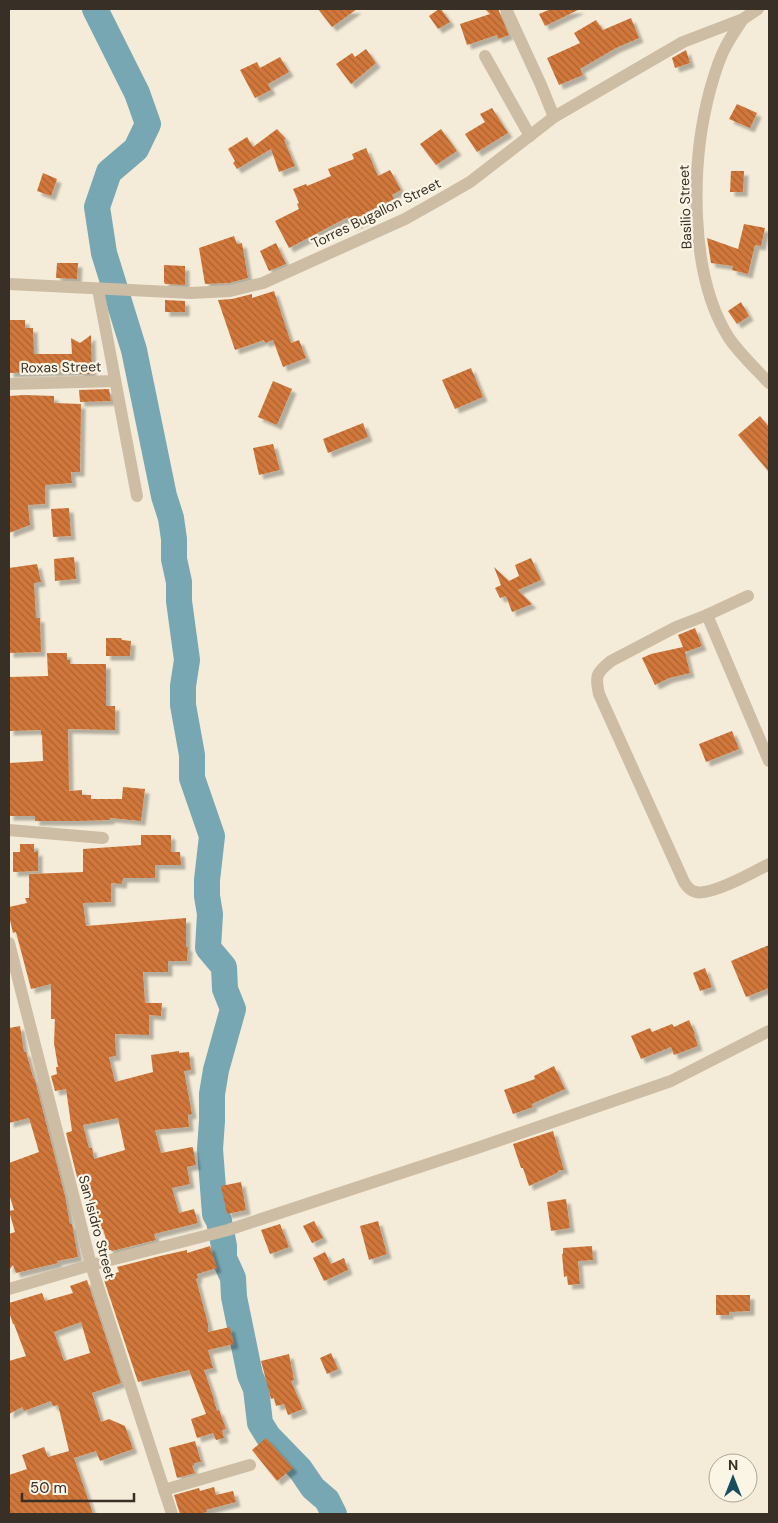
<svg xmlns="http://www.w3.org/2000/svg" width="778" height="1523" viewBox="0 0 778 1523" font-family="'DM Sans',sans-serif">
<defs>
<pattern id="building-back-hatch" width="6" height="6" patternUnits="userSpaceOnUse" patternTransform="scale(1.25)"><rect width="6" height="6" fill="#d1773a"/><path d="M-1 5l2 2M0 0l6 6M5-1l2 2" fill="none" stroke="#ab6231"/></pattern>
<filter id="shadow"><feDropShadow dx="4.5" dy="4.5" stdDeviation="1" flood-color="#0004"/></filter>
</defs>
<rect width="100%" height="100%" fill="#f4ecd9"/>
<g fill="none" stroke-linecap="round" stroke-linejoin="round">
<!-- river -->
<path stroke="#76a7b3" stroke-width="26" d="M 95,9 L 137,93 L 148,124 L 136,149 L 109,172 L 97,207 L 104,253 L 134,350 L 164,496 L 171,518 L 174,539 L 174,559 L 179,582 L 179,601 L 187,660 L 183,686 L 183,705 L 192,755 L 192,778 L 212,836 L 207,880 L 207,896 L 210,914 L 208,948 L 224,967 L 225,989 L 233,1009 L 216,1070 L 212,1094 L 212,1121 L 210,1149 L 215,1214 L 219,1221 L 224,1246 L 224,1258 L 233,1278 L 234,1297 L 250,1375 L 256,1389 L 260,1423 L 268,1436 L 300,1469 L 313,1488 L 327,1500 L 334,1514"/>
</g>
<!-- building -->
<g fill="url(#building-back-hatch)" fill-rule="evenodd" filter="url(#shadow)">
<path d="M 318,9 L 357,9 L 332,27 Z"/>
<path d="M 439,9 L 441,9 L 450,22 L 438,29 L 429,16 Z"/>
<path d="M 485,9 L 498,9 L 509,35 L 498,39 L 497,35 L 467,45 L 460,24 L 490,14 Z"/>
<path d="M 551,9 L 580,9 L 545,26 L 539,14 Z"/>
<path d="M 631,18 L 639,38 L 616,48 L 580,69 L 583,75 L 559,85 L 547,58 L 580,43 L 574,33 L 596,20 L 603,30 Z"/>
<path d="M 366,49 L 376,63 L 351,84 L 336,64 L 352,53 L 355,57 Z"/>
<path d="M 686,50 L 690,63 L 675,68 L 672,58 Z"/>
<path d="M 280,57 L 289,72 L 268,84 L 271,90 L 255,98 L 240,70 L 257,62 L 260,68 Z"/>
<path d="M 737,104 L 757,113 L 750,128 L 729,119 Z"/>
<path d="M 492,108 L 508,133 L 477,152 L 465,134 L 485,122 L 480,114 Z"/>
<path d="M 277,129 L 286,139 L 284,140 L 295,166 L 279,172 L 271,149 L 237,169 L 233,163 L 235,161 L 228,149 L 247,137 L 253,147 Z"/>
<path d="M 441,129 L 457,151 L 436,165 L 420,144 Z"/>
<path d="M 366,148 L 378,176 L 390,170 L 401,190 L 392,195 L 394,199 L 365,213 L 368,219 L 351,226 L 348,217 L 289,248 L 275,221 L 299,209 L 297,204 L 299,203 L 293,189 L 306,184 L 307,186 L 331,176 L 328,169 L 354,159 L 352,154 Z"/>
<path d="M 731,171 L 744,171 L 743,192 L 730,192 Z"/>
<path d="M 43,173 L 57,179 L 51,196 L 37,191 Z"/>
<path d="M 744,224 L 765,228 L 761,246 L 755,245 L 748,274 L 732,270 L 733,266 L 711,263 L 707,238 L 738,249 Z"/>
<path d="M 234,236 L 237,244 L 242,243 L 248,278 L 229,283 L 205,284 L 199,248 Z"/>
<path d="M 276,243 L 286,264 L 269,271 L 260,251 Z"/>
<path d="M 57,263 L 78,263 L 77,279 L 56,278 Z"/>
<path d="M 164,265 L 185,266 L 185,285 L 165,284 L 164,282 Z"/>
<path d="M 274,291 L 291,343 L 299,340 L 306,358 L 283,367 L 273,340 L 265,343 L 264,340 L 235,350 L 218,300 L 232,299 L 252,294 L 252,298 Z"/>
<path d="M 165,300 L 185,301 L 185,312 L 165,312 Z"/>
<path d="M 741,302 L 749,316 L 737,324 L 728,311 Z"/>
<path d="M 9,320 L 25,320 L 25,328 L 33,328 L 34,354 L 72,354 L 71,338 L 80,343 L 91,335 L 92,374 L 79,374 L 79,371 L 9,373 Z"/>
<path d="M 471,368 L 483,397 L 455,409 L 442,380 Z"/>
<path d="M 273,381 L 292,389 L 277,425 L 258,417 Z"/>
<path d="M 109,389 L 111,401 L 80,402 L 79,390 Z"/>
<path d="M 24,395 L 54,396 L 54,403 L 81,404 L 80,472 L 71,472 L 72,483 L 45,485 L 45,504 L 28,505 L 30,525 L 9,533 L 9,396 Z"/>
<path d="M 760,416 L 769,427 L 769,472 L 738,435 Z"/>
<path d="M 363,423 L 368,437 L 328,453 L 323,439 Z"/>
<path d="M 273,444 L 280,470 L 259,475 L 253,448 Z"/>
<path d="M 69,508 L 71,536 L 53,537 L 51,509 Z"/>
<path d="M 74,557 L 76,579 L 55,581 L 54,559 Z"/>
<path d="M 531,558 L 541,580 L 518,590 L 532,604 L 512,612 L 506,596 L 500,598 L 495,588 L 501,585 L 494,567 L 509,581 L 519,576 L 515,565 Z"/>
<path d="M 37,564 L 41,582 L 34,583 L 36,618 L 40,618 L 41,652 L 9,653 L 9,568 Z"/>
<path d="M 695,628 L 702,646 L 685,652 L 690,673 L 669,678 L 655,685 L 642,658 L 651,654 L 683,647 L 678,635 Z"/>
<path d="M 106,638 L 121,638 L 122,640 L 131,641 L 130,656 L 106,656 Z"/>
<path d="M 47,653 L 67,653 L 67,660 L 70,660 L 70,664 L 106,664 L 106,706 L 115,706 L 115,730 L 68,729 L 69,791 L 82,790 L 82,795 L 91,795 L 91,799 L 122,799 L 123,787 L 145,789 L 141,821 L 110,818 L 110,820 L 78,821 L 35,821 L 35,816 L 9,816 L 9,763 L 43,761 L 42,735 L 41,735 L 41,730 L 9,731 L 9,677 L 48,676 Z"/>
<path d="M 732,731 L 739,749 L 706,762 L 699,744 Z"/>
<path d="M 141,835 L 171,835 L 171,852 L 180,852 L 181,865 L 155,865 L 155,878 L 123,878 L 122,884 L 111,883 L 111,902 L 83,903 L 86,926 L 186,918 L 186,947 L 188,947 L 187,961 L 168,961 L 168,972 L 143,972 L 145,1003 L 162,1003 L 161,1016 L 149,1015 L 149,1035 L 115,1034 L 116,1056 L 109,1057 L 115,1082 L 153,1072 L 151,1055 L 179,1051 L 179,1053 L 189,1052 L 191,1070 L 184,1071 L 192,1114 L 188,1115 L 189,1127 L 155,1130 L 161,1153 L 192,1147 L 193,1148 L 196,1165 L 187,1167 L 190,1184 L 172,1188 L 179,1213 L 194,1209 L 198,1223 L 154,1234 L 156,1240 L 112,1251 L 111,1250 L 109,1250 L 103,1229 L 100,1230 L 95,1208 L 91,1209 L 87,1192 L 81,1193 L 66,1133 L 72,1131 L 66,1089 L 55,1091 L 51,1076 L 57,1074 L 56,1067 L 58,1067 L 54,1043 L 55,1019 L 51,1019 L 51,984 L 31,989 L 16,932 L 13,933 L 9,916 L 9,907 L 27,903 L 25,898 L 29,898 L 29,874 L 83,872 L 83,849 L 141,845 ZM 118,1118 L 125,1150 L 94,1159 L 92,1148 L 89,1148 L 83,1125 Z"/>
<path d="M 20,844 L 34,844 L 34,852 L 38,851 L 38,871 L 13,872 L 13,852 L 20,852 Z"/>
<path d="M 769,945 L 769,988 L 746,997 L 731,961 Z"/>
<path d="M 705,968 L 712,987 L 700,991 L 693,973 Z"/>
<path d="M 689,1020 L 695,1034 L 694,1034 L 698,1046 L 674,1055 L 671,1047 L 641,1059 L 631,1036 L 650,1028 L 652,1032 L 672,1024 L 674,1027 Z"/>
<path d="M 20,1026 L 24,1052 L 26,1052 L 33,1077 L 35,1080 L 65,1196 L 70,1224 L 72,1224 L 78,1257 L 57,1261 L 58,1263 L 16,1273 L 13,1265 L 9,1270 L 9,1234 L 15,1232 L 9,1211 L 14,1210 L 9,1194 L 9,1163 L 39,1152 L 29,1118 L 9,1123 L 9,1028 Z"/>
<path d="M 554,1066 L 565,1089 L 532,1104 L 533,1107 L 513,1114 L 504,1090 L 535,1079 L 534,1076 Z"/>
<path d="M 553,1131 L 564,1170 L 559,1170 L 557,1173 L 529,1186 L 523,1168 L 521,1168 L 513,1144 Z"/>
<path d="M 241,1182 L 246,1210 L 227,1214 L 221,1186 Z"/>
<path d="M 566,1199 L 570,1228 L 551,1231 L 547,1202 Z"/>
<path d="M 314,1221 L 323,1238 L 312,1243 L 303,1226 Z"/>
<path d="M 378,1221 L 387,1254 L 369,1260 L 360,1226 Z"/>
<path d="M 280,1224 L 289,1247 L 270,1254 L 261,1230 Z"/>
<path d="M 210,1246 L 217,1268 L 197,1274 L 198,1278 L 196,1279 L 208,1324 L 208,1332 L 230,1327 L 234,1344 L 208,1350 L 213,1368 L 204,1370 L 212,1393 L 217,1411 L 219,1410 L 226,1429 L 222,1430 L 224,1438 L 216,1440 L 213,1433 L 197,1438 L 191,1419 L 206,1414 L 189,1370 L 138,1382 L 103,1277 L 119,1272 L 117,1267 L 160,1256 L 187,1250 L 187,1253 Z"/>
<path d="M 592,1246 L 593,1260 L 578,1261 L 580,1284 L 568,1285 L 567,1276 L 564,1277 L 562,1254 L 563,1254 L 563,1248 Z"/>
<path d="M 325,1252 L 331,1264 L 344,1258 L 348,1270 L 324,1281 L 313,1258 Z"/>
<path d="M 87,1280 L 121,1383 L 92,1393 L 101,1422 L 109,1419 L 125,1426 L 133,1449 L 100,1461 L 96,1451 L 74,1458 L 93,1514 L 9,1514 L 9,1475 L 27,1469 L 22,1455 L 44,1447 L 48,1457 L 69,1451 L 58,1405 L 53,1406 L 51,1401 L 24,1411 L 22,1407 L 9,1414 L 9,1361 L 26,1356 L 14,1324 L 13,1324 L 9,1312 L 9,1303 L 42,1293 L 45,1301 L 73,1293 L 70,1286 ZM 81,1322 L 90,1353 L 64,1361 L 54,1332 Z"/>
<path d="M 716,1295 L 750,1295 L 750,1311 L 729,1312 L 729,1315 L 716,1315 Z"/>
<path d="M 331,1353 L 338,1369 L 327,1374 L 320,1358 Z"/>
<path d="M 289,1354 L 294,1380 L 291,1381 L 303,1409 L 288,1415 L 284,1404 L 276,1406 L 274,1398 L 271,1399 L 261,1361 Z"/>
<path d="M 266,1438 L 293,1468 L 277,1481 L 252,1450 Z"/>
<path d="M 195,1441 L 201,1462 L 194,1463 L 194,1465 L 192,1466 L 195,1473 L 177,1478 L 169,1448 Z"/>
<path d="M 214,1487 L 216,1495 L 233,1491 L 236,1502 L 206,1510 L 207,1512 L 200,1514 L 180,1514 L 174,1495 L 199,1488 L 200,1491 Z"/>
</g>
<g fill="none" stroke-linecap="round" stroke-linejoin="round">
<!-- minor -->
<g stroke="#cdbda4" stroke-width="12">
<path d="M 506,9 L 541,85 L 554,117"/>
<path d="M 743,19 C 737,28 730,38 725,48 C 718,61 714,76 710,90 C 691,161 688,274 729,338 C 740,354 756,369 769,383"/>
<path d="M 485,56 L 530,136"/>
<path d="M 9,284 L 191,293 L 230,291 L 263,283 L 405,219 L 437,201 L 470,182 L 554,117 L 683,42 L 743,19 L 758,9"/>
<path d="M 98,289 L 137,496"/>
<path d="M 9,384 L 115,381"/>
<path d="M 707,615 L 748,596"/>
<path d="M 769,761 L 707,615 L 676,627 L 611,661 C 596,673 595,676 599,694 L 684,882 C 687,887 690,891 696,892 C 711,896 754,872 769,864"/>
<path d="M 9,830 L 103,838"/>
<path d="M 9,943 L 91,1265 L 172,1514"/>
<path d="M 9,1289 L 91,1265 L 228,1230 L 477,1148 L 671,1081 L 769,1031"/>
<path d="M 164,1490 L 250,1465"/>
</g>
</g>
<g text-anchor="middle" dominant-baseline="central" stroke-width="4.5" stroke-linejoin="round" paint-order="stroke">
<!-- street labels -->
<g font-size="14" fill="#382f26" stroke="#fbf5e6">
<text transform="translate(685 207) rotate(-92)">Basilio Street</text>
<text transform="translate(376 213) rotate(-26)">Torres Bugallon Street</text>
<text transform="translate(61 367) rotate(-1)">Roxas Street</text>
<text transform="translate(97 1227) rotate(75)">San Isidro Street</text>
</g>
</g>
<!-- border -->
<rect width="778" height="1523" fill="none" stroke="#382f26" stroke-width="20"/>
<!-- north arrow -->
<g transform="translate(733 1478)"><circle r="24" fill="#fbf5e6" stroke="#ada699"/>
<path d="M0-4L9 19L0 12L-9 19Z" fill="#184e5d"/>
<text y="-8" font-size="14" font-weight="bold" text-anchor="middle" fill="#382f26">N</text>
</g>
<!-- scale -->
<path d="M22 1493v8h112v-8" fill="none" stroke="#382f26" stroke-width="2.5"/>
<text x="30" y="1493" font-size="15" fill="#382f26" stroke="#fbf5e6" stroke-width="4" paint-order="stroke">50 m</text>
</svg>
